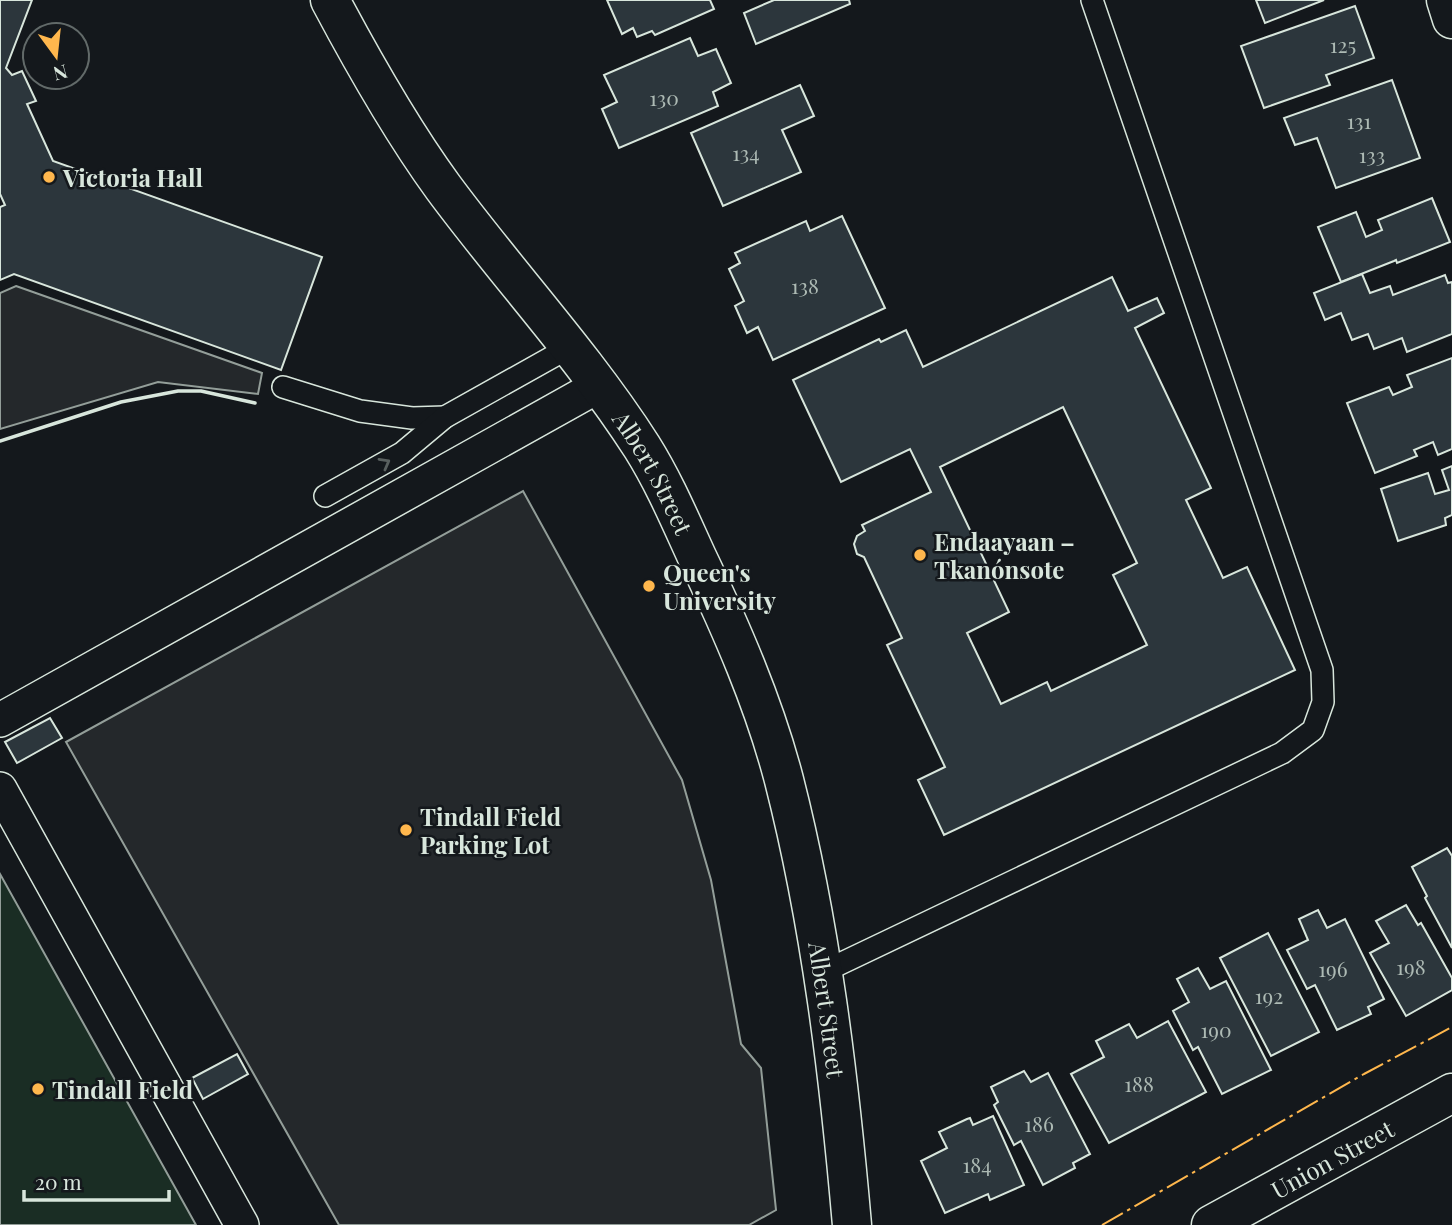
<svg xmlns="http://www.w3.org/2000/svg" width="1452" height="1225" viewBox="0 0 1452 1225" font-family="'Playfair Display',serif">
<rect width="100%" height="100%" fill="#14181c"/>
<!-- green -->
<path fill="#1a2d24" stroke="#939e99" stroke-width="2" d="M 0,874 L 196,1225 L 0,1225 Z"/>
<!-- parking -->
<g fill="#24282b" stroke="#939e99" stroke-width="2">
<path d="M 16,286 L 262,373 L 258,394 L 158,382 L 0,429 L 0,293 Z"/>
<path d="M 523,491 L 682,780 L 711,880 L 741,1044 L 761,1068 L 776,1210 L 749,1225 L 339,1225 L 66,742 Z"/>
</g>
<!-- building -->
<g fill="#2c363c" stroke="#d8e6dc" stroke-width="2" fill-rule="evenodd">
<path d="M 0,0 L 32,0 L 6,68 L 12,75 L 22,71 L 36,101 L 27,104 L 53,161 L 322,257 L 281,370 L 14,274 L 0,280 L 0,207 L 5,205 L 0,194 Z"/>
<path d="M 607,0 L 710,0 L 714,9 L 655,35 L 652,31 L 637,37 L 633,28 L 622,34 Z"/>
<path d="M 774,0 L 849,0 L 850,4 L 756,44 L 744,13 Z"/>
<path d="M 1256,0 L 1324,0 L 1265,23 Z"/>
<path d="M 1355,6 L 1374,58 L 1326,75 L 1330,85 L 1264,108 L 1241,46 Z"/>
<path d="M 690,38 L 698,56 L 716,49 L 731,83 L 713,92 L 718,106 L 619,148 L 602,109 L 617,102 L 604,75 Z"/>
<path d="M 1392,80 L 1420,158 L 1336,188 L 1317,138 L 1295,145 L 1284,118 Z"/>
<path d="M 800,85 L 814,116 L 782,130 L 801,172 L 723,206 L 691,133 Z"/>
<path d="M 1432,198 L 1450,242 L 1397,263 L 1396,260 L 1394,261 L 1341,282 L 1318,227 L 1356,212 L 1366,237 L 1382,230 L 1378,220 Z"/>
<path d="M 842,216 L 885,308 L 773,360 L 758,327 L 747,333 L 735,306 L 744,301 L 729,269 L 740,263 L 735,253 L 806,221 L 810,231 Z"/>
<path d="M 1362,274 L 1370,293 L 1390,286 L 1393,295 L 1445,275 L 1448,283 L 1452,282 L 1452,334 L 1407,352 L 1402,338 L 1374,349 L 1368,334 L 1352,340 L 1341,313 L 1325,320 L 1314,293 Z"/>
<path d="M 1112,277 L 1128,311 L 1157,298 L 1164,313 L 1135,328 L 1211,488 L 1186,500 L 1223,578 L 1247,567 L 1295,670 L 944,835 L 918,780 L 945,767 L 887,645 L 902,638 L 864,557 L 857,554 L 854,544 L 857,536 L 865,531 L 862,525 L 931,492 L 910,449 L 841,482 L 793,380 L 879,339 L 881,342 L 906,330 L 923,367 ZM 1063,407 L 1137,563 L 1113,575 L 1147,645 L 1051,691 L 1047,682 L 1001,704 L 967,633 L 1009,612 L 940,467 Z"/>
<path d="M 1452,358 L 1452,449 L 1438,455 L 1433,442 L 1414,450 L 1417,456 L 1375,473 L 1347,403 L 1389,387 L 1393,395 L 1412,387 L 1407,375 Z"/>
<path d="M 1452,466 L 1452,515 L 1445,518 L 1446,525 L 1398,541 L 1381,489 L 1428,473 L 1435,494 L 1449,490 L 1442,470 Z"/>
<path d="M 50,718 L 62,738 L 17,763 L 5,742 Z"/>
<path d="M 1447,848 L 1452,856 L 1452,948 L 1425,898 L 1427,896 L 1412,867 Z"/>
<path d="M 1406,905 L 1418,925 L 1421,923 L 1452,978 L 1452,990 L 1406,1016 L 1370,953 L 1389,943 L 1376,921 Z"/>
<path d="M 1318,910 L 1327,928 L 1345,919 L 1384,999 L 1368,1007 L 1371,1014 L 1337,1030 L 1315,985 L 1307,989 L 1287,950 L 1308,940 L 1299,919 Z"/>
<path d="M 1268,933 L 1319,1032 L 1271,1056 L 1220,958 Z"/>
<path d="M 1198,968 L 1210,989 L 1226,981 L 1271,1070 L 1222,1094 L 1198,1047 L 1193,1050 L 1173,1011 L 1189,1002 L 1177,979 Z"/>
<path d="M 1168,1021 L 1206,1092 L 1109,1143 L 1071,1074 L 1104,1057 L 1096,1041 L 1129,1024 L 1137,1038 Z"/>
<path d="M 237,1054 L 248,1074 L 203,1099 L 192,1078 Z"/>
<path d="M 1024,1071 L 1031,1082 L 1048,1073 L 1090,1154 L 1073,1163 L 1075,1168 L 1043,1185 L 1021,1141 L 1014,1145 L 994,1105 L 998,1102 L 991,1087 Z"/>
<path d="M 993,1116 L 1024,1185 L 990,1200 L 988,1194 L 945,1213 L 921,1161 L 947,1148 L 939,1132 L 967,1119 L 970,1118 L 973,1125 Z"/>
</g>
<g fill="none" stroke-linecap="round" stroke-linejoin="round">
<!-- service casing -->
<g stroke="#d8e6dc" stroke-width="24">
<g id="service">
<path d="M 283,387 L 360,411 L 412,418 L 445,417"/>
<path d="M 325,496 L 402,453 L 445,417 L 570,347"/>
<path d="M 823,972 L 1282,753 L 1313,730 L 1323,702 L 1322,670 L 1092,0"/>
</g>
</g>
<!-- pedestrian casing -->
<g stroke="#d8e6dc" stroke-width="36">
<g id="pedestrian">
<path d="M 0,720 L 600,385"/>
<path d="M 0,789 L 242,1225"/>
</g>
</g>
<!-- minor casing -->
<g stroke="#d8e6dc" stroke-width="41">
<path id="minor" d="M 1446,0 L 1452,19"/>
</g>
<!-- secondary casing -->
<g stroke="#d8e6dc" stroke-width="41">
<g id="secondary">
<path id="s1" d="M 330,0 C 364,64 400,128 443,187 C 508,275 583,355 642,447 C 664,482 680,520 697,557 C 731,628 764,703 784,780 C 821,925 839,1076 852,1225"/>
<path id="s2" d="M 1211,1225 L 1452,1093"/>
</g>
</g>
<!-- service -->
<use href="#service" stroke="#14181c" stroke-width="21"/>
<!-- pedestrian -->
<use href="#pedestrian" stroke="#14181c" stroke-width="33"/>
<!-- minor -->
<use href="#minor" stroke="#14181c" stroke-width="38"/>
<!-- secondary -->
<use href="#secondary" stroke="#14181c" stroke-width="38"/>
<!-- wall -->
<path stroke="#d8e6dc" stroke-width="3.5" d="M 0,441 L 121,402 L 178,391 L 201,391 L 255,403"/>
<!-- power -->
<path stroke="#ffb74d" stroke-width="2" stroke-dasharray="24 5 3.5 5" stroke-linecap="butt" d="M 1102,1225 L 1364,1074 L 1452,1027"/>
</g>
<!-- one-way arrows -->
<defs><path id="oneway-chevron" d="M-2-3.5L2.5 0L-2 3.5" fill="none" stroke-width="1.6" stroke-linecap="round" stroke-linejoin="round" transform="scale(1.75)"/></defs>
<use stroke="#59605f" href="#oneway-chevron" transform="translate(385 463) rotate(-29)"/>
<!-- markers -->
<g fill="#ffb74d" stroke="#14181c" stroke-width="2.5">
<circle cx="49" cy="177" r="7"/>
<circle cx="920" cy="555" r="7"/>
<circle cx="649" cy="586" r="7"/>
<circle cx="406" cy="830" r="7"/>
<circle cx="38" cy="1089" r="7"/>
</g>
<g text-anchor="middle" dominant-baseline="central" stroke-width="5" stroke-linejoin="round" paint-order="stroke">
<!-- number labels -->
<g font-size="21" fill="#adbab4">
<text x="1343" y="44">125</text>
<text x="664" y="97">130</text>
<text x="1359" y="120">131</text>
<text x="746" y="152">134</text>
<text x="1372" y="154">133</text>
<text x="805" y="285">138</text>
<text x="1411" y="966">198</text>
<text x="1333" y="968">196</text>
<text x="1269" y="995">192</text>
<text x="1216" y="1029">190</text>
<text x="1139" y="1083">188</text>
<text x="1039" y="1123">186</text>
<text x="977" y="1164">184</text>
</g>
<!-- poi labels -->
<g font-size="24" font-weight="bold" fill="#d8e6dc" stroke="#14181c" text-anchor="start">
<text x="63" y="177">Victoria Hall</text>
<text x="934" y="541">Endaayaan –<tspan x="934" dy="28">Tkanónsote</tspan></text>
<text x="663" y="572">Queen's<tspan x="663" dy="28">University</tspan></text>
<text x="420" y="816">Tindall Field<tspan x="420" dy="28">Parking Lot</tspan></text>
<text x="52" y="1089">Tindall Field</text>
</g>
<!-- street labels -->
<g font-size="24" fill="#d8e6dc" stroke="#14181c">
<text stroke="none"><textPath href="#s1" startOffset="574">Albert Street</textPath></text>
<text stroke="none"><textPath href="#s1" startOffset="1143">Albert Street</textPath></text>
<text stroke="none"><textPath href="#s2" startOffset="138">Union Street</textPath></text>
</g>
</g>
<!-- north arrow -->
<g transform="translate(56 56) rotate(165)"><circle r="33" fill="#14181c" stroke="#626a69" stroke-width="2"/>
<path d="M0-5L12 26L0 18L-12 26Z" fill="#ffb74d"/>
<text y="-10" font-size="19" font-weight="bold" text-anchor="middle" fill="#d8e6dc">N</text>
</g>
<!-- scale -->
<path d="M24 1190v10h145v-10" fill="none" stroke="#d8e6dc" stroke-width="3.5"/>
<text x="35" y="1190" font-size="21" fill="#d8e6dc" stroke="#14181c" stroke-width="5" paint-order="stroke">20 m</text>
</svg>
